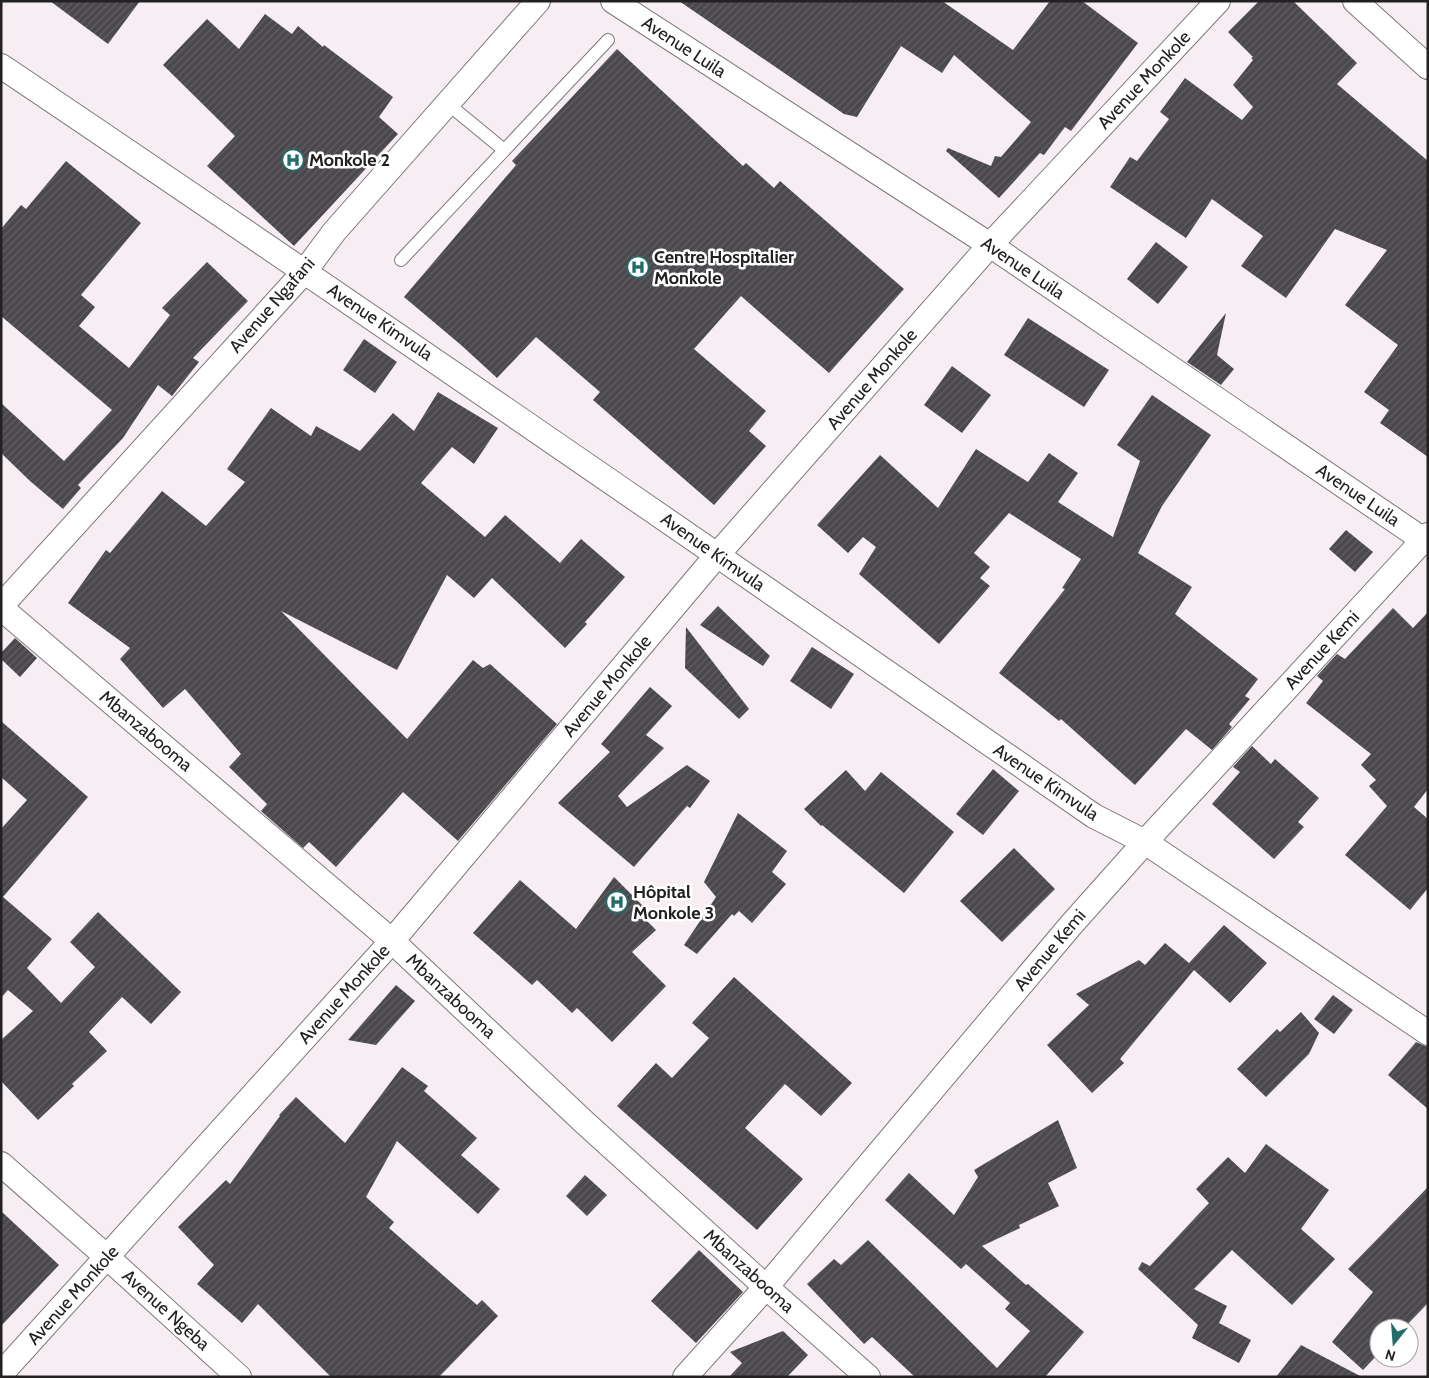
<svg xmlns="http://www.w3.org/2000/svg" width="1429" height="1378" viewBox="0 0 1429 1378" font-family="Cabin,sans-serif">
<defs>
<pattern id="building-hatch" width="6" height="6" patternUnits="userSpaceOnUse" patternTransform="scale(1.25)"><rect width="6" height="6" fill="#4b484d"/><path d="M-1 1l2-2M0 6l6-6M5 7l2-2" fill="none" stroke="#625f63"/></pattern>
</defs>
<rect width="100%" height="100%" fill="#f6eef2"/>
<!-- building -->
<g fill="url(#building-hatch)">
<path d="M 50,1 L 140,1 L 108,44 Z"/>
<path d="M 679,1 L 942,1 L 1013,50 L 1050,1 L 1082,1 L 1138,43 L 1071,131 L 1065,127 L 1044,155 L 1040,153 L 999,198 L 946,151 L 948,148 L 991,166 L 995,156 L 1001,157 L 1031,122 L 954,55 L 942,73 L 901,46 L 857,117 L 844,114 Z"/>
<path d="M 1259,1 L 1293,1 L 1357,63 L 1337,84 L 1428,161 L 1428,457 L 1380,423 L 1389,410 L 1364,392 L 1398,345 L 1345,305 L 1387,250 L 1335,229 L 1286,298 L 1241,266 L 1263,236 L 1212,199 L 1186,238 L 1110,187 L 1130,157 L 1137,161 L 1169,119 L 1160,112 L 1185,78 L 1242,120 L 1253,107 L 1233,85 L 1253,60 L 1251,58 L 1253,57 L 1228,32 Z"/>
<path d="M 265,14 L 292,34 L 298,26 L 323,47 L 324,45 L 393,97 L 379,117 L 398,134 L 294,246 L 207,166 L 235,136 L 163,65 L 207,19 L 239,49 Z"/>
<path d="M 617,49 L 743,166 L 746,163 L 774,188 L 780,181 L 904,289 L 829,373 L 741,296 L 694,349 L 766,411 L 749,431 L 766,446 L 714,505 L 593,400 L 600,392 L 536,337 L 497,378 L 461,345 L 404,297 L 516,165 L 512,161 Z"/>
<path d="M 66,161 L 141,223 L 81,295 L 95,307 L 79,326 L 129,368 L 170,315 L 162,308 L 207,262 L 248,301 L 193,358 L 199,362 L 172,396 L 158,385 L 123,438 L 78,485 L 81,488 L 63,509 L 30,481 L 1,453 L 1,403 L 64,461 L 112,410 L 1,316 L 1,229 L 21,205 L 26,209 Z"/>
<path d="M 1156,242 L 1188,267 L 1158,304 L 1127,279 Z"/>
<path d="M 1226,313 L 1217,355 L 1234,369 L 1221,385 L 1187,362 Z"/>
<path d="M 1028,318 L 1109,370 L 1084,407 L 1004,355 Z"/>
<path d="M 364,339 L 397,362 L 375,393 L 343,370 Z"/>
<path d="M 952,366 L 991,395 L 962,433 L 924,405 Z"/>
<path d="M 438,392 L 498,428 L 474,464 L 452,447 L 421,483 L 485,537 L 505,515 L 560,563 L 581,539 L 625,577 L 585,622 L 587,624 L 565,648 L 492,578 L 474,598 L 447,575 L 397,670 L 281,611 L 407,739 L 473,660 L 483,668 L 490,664 L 557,724 L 458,841 L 403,792 L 336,867 L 309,842 L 303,848 L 261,811 L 267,804 L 229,767 L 241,754 L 185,689 L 163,708 L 120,659 L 130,648 L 68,603 L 106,550 L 110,553 L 162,491 L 206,526 L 245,482 L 227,469 L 271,408 L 311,436 L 316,426 L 360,451 L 393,413 L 414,431 Z"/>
<path d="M 1152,395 L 1211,435 L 1162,506 L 1138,553 L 1192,587 L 1175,614 L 1258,679 L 1245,696 L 1250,699 L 1229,724 L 1232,727 L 1212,750 L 1186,729 L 1135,785 L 1061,719 L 1059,721 L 999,673 L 1065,589 L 1062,588 L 1081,559 L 1009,513 L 974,553 L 990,567 L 980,578 L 990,586 L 939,644 L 859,574 L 876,547 L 863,537 L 848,553 L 817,525 L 880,455 L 938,508 L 976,449 L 1028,482 L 1049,453 L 1078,473 L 1058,502 L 1113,537 L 1140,461 L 1117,445 Z"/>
<path d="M 1346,530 L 1373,552 L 1355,572 L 1329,549 Z"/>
<path d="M 718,606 L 770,656 L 763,666 L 700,625 Z"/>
<path d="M 1393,608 L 1413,628 L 1428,612 L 1428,789 L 1414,807 L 1428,819 L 1428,888 L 1410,910 L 1345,855 L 1387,806 L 1369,786 L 1376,780 L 1361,765 L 1371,754 L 1306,703 L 1323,681 L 1317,676 L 1337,654 L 1345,659 Z"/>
<path d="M 686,627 L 749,709 L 739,719 L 685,668 Z"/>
<path d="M 15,638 L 37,658 L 20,677 L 1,659 L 1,653 Z"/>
<path d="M 812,647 L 854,674 L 831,709 L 790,681 Z"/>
<path d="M 650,687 L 672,706 L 646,735 L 664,748 L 618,796 L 627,807 L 687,765 L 710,781 L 690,808 L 687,806 L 634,867 L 558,803 L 610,752 L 601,744 Z"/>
<path d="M 1,721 L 88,797 L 3,897 L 52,939 L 27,968 L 61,1003 L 95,967 L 70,942 L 98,912 L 181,992 L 151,1024 L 122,997 L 89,1032 L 107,1051 L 72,1084 L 74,1086 L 38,1120 L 1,1081 L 1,1040 L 33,1011 L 8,990 L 1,998 L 1,829 L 27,800 L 1,777 Z"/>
<path d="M 1252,746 L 1271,764 L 1275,759 L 1319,798 L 1298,822 L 1304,827 L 1274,859 L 1212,804 L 1240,772 L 1233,767 Z"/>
<path d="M 993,769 L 1019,791 L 983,835 L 956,814 Z"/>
<path d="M 846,770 L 865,791 L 881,772 L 954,832 L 904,893 L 822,825 L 821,826 L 804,809 Z"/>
<path d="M 738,813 L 787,851 L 772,872 L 786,884 L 752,923 L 739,911 L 734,916 L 732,914 L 697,954 L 684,945 L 716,897 L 704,882 Z"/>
<path d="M 1014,848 L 1055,889 L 1002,942 L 960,901 Z"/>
<path d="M 614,877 L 642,905 L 639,913 L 656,930 L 632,952 L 666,986 L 612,1042 L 577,1008 L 572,1013 L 537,980 L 532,985 L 473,933 L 520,880 L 576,929 Z"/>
<path d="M 1224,925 L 1267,963 L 1230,1003 L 1194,970 L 1120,1059 L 1124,1063 L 1092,1093 L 1047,1045 L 1089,1005 L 1076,994 L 1139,960 L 1145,965 L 1165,943 L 1189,963 Z"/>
<path d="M 734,977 L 852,1083 L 821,1116 L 785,1084 L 745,1128 L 803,1179 L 757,1230 L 617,1106 L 656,1063 L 672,1078 L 709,1038 L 692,1023 Z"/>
<path d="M 396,985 L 415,1001 L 376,1045 L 348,1040 Z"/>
<path d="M 1333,995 L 1353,1010 L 1334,1034 L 1314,1019 Z"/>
<path d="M 1301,1012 L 1319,1033 L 1309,1054 L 1266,1097 L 1237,1069 L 1277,1029 L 1280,1032 Z"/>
<path d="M 1416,1042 L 1428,1047 L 1428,1109 L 1388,1075 Z"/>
<path d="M 402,1067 L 428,1086 L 424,1091 L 477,1138 L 461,1155 L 500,1189 L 478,1214 L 397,1141 L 366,1197 L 394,1222 L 389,1228 L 477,1305 L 482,1300 L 498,1316 L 439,1377 L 331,1377 L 258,1304 L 242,1323 L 197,1284 L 214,1265 L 178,1227 L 226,1180 L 230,1184 L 280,1116 L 279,1115 L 296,1097 L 345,1143 Z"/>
<path d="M 1058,1120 L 1077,1168 L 1048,1183 L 1059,1206 L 1019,1225 L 1020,1228 L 982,1246 L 1026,1285 L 1028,1284 L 1084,1332 L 1045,1377 L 915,1377 L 872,1337 L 864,1344 L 807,1284 L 834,1259 L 841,1265 L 868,1240 L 997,1368 L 1030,1331 L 1005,1309 L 1010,1303 L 966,1264 L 961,1269 L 885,1200 L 909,1173 L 954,1215 L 978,1177 L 974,1170 Z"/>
<path d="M 1266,1144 L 1329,1190 L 1301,1229 L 1335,1259 L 1292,1305 L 1232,1250 L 1194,1289 L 1227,1306 L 1219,1323 L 1251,1340 L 1239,1363 L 1192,1338 L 1198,1325 L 1138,1269 L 1142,1262 L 1150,1266 L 1209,1203 L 1196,1189 L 1228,1157 L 1245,1173 Z"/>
<path d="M 585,1175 L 607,1195 L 587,1216 L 566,1196 Z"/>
<path d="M 1428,1187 L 1428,1303 L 1404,1328 L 1379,1328 L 1379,1353 L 1363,1370 L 1332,1342 L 1373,1292 L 1348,1269 Z"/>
<path d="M 1,1211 L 59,1265 L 1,1326 Z"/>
<path d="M 699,1250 L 743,1292 L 696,1343 L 651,1301 Z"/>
<path d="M 783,1331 L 808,1355 L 787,1377 L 729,1377 L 742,1363 L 730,1352 Z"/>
<path d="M 1301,1345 L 1362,1377 L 1276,1377 Z"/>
</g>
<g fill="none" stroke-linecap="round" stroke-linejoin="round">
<!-- service casing -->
<g stroke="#7e777b" stroke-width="14">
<g id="service">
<path d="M 448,104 L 504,150"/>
<path d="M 401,260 L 608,40"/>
</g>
</g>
<!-- minor casing -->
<g stroke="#7e777b" stroke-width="26">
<g id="minor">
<path d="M 613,1 L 990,245 L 1428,543"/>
<path d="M 1355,1 L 1428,67"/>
<path d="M 1,66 C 368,313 731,564 1094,816 L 1145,842 L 1428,1033"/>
<path d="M 1,606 L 305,271 L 334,232 L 538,1"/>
<path d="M 1,608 L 392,941 L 584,1122 L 766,1287 L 868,1377"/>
<path d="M 1,1164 L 107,1257 L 239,1377"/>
<path d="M 1,1374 L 392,941 L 718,554 L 990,245 L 1218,1"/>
<path d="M 685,1377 L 766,1287 L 1071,925 L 1145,842 L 1428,535"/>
</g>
</g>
<!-- service -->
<use href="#service" stroke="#fff" stroke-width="12"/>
<!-- minor -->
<use href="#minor" stroke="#fff" stroke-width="24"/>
</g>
<!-- icons -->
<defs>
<g id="hospital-ring" transform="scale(1.125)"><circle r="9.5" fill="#fff" stroke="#226d6a" stroke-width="1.5"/><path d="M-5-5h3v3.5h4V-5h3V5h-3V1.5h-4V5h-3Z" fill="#226d6a"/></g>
</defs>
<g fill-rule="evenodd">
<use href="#hospital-ring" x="293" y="160"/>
<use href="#hospital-ring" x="638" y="267"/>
<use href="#hospital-ring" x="617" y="902"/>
</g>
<g text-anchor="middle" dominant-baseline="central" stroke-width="5" stroke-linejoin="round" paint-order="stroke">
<!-- street labels -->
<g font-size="18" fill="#232021" stroke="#fff">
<text transform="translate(684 47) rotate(33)">Avenue Luila</text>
<text transform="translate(1144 80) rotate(-47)">Avenue Monkole</text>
<text transform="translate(1023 268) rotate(34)">Avenue Luila</text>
<text transform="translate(272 305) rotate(-49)">Avenue Ngafani</text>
<text transform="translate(380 322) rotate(34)">Avenue Kimvula</text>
<text transform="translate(872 379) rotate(-49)">Avenue Monkole</text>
<text transform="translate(1358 495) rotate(34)">Avenue Luila</text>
<text transform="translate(713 552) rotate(35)">Avenue Kimvula</text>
<text transform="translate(1322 650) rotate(-47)">Avenue Kemi</text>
<text transform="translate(607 686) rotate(-50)">Avenue Monkole</text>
<text transform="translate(146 731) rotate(40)">Mbanzabooma</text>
<text transform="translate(1046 782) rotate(34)">Avenue Kimvula</text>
<text transform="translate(1050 950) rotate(-50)">Avenue Kemi</text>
<text transform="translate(344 994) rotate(-48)">Avenue Monkole</text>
<text transform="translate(451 996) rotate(43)">Mbanzabooma</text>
<text transform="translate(749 1271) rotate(42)">Mbanzabooma</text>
<text transform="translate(73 1295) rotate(-48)">Avenue Monkole</text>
<text transform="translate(166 1310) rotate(42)">Avenue Ngeba</text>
</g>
<!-- poi labels -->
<g font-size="18" font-weight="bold" fill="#232021" stroke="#fff" text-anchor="start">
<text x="309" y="160">Monkole 2</text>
<text x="654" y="257">Centre Hospitalier<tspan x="654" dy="21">Monkole</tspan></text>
<text x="633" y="892">Hôpital<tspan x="633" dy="21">Monkole 3</tspan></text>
</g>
</g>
<!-- border -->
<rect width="1429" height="1378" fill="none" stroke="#232021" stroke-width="5"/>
<!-- north arrow -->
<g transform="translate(1394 1343) rotate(197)"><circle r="24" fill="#ffffff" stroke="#a7a6a6"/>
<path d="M0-4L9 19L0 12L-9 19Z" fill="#226d6a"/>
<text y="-8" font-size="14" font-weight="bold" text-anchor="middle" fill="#232021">N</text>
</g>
</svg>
